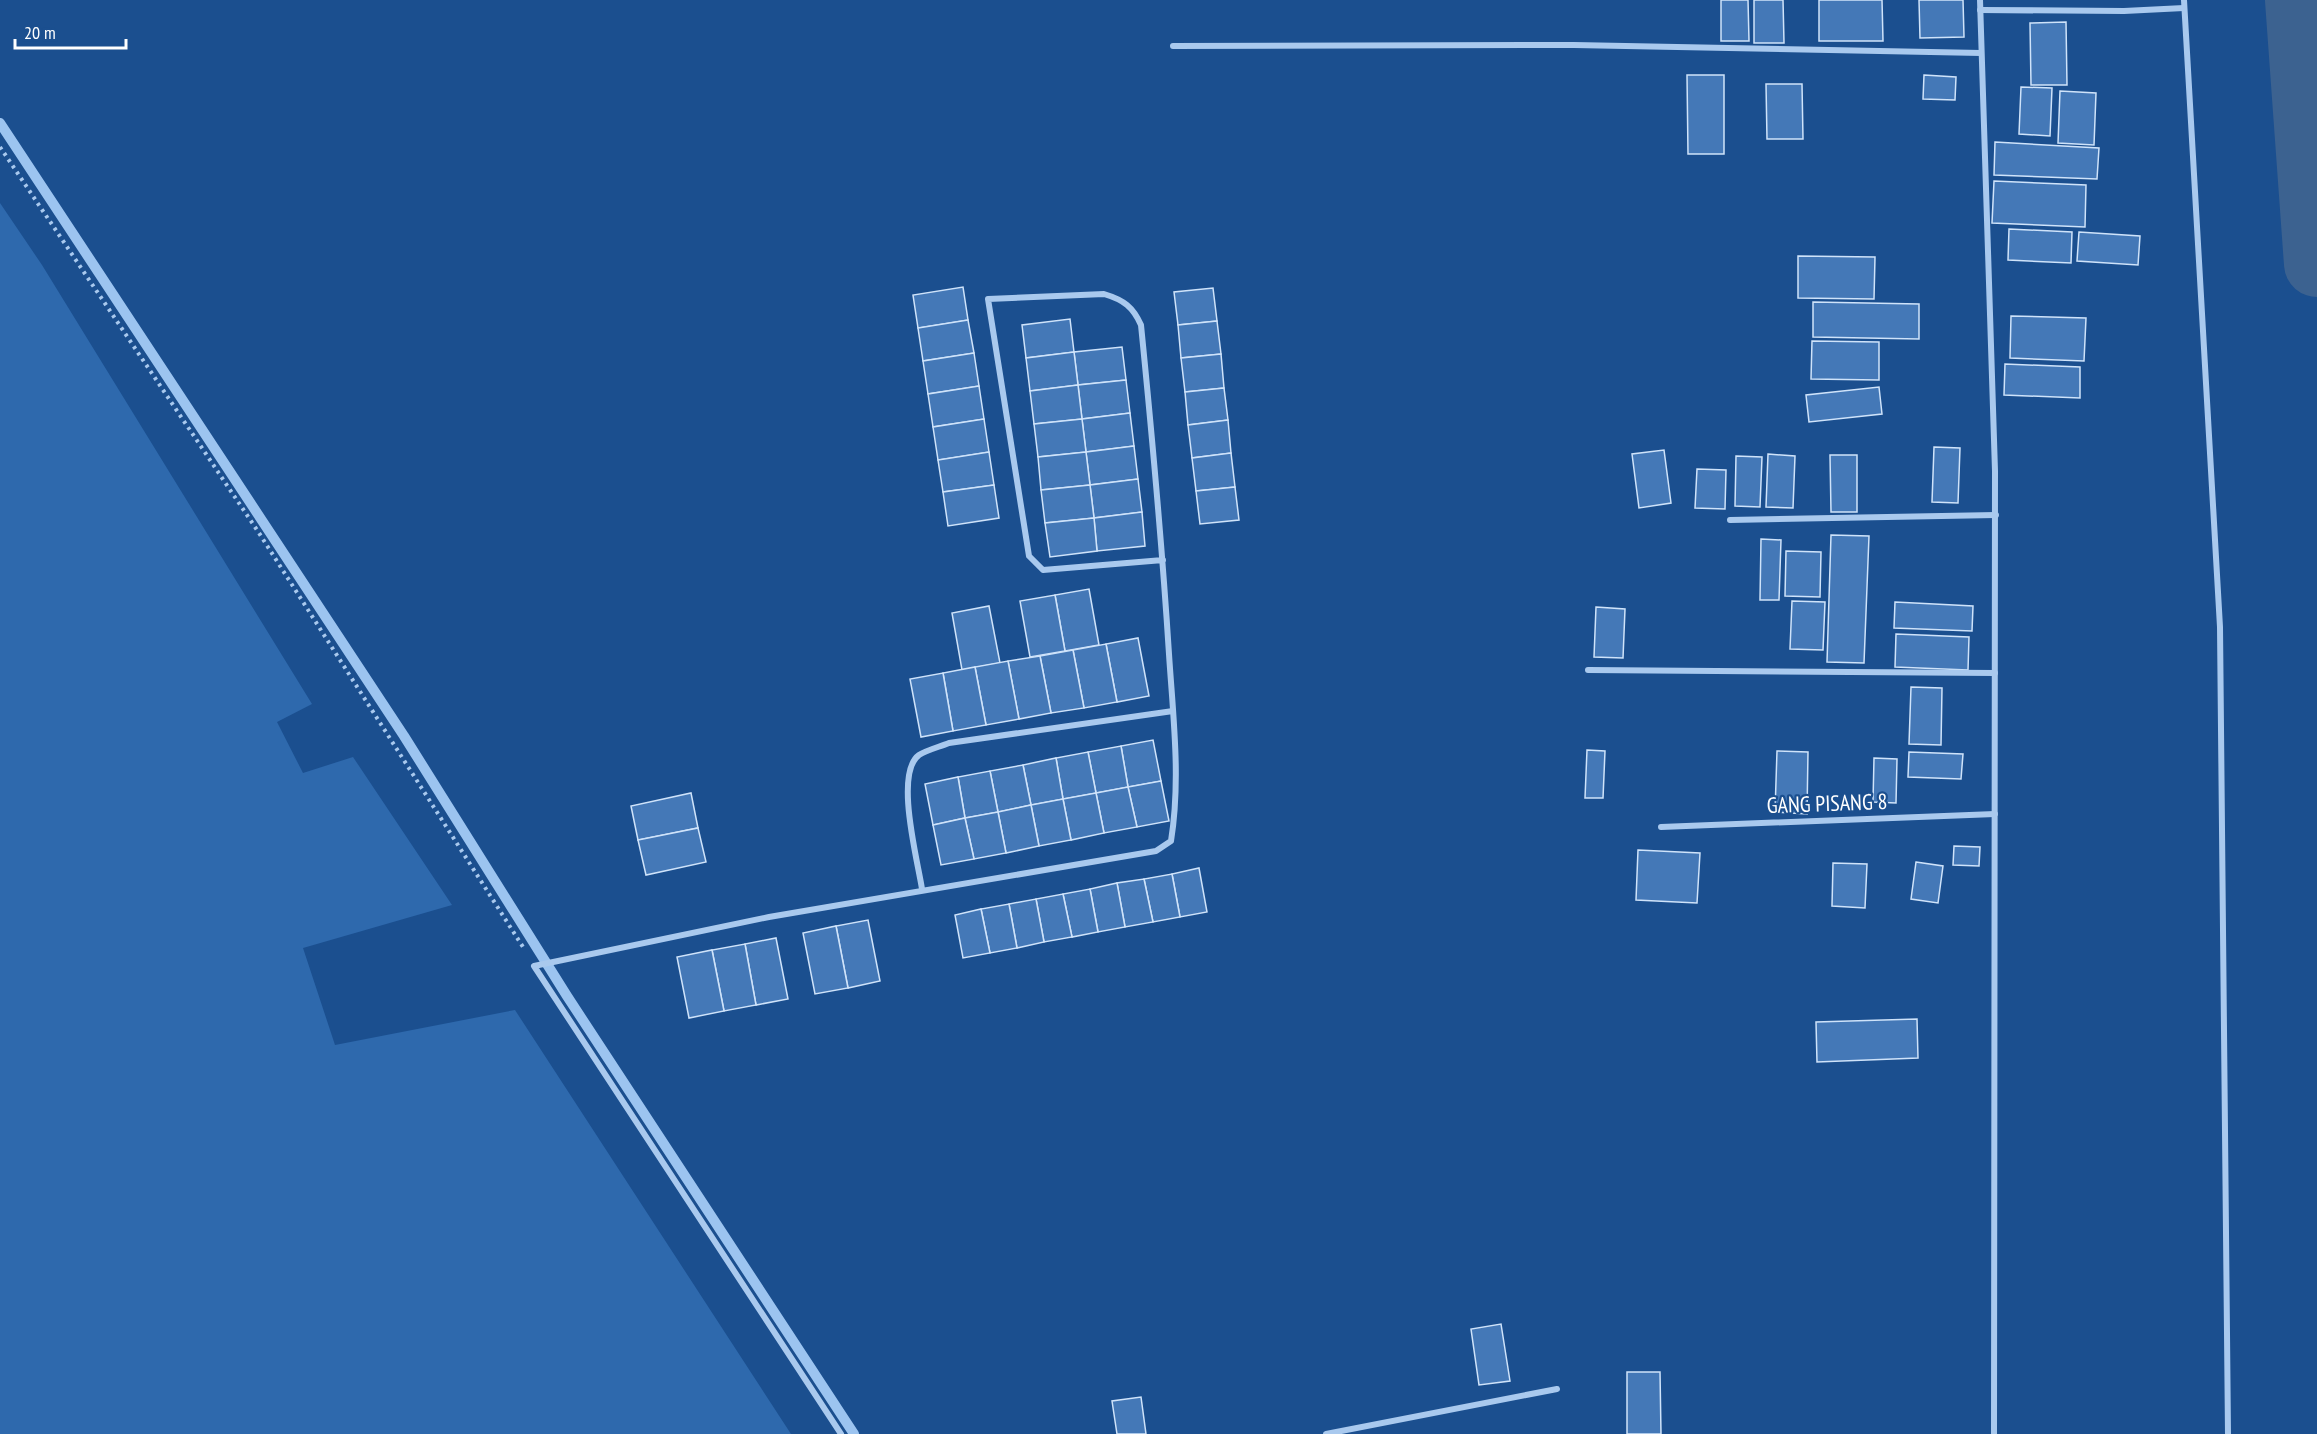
<svg xmlns="http://www.w3.org/2000/svg" width="2317" height="1434" viewBox="0 0 2317 1434" font-family="'PT Sans Narrow',sans-serif">
<rect width="100%" height="100%" fill="#1b4f8f"/>
<!-- green -->
<path fill="#2e69ad" d="M 0,203 L 42,265 L 312,704 L 277,722 L 303,773 L 353,757 L 452,905 L 303,948 L 335,1045 L 515,1010 L 791,1434 L 0,1434 Z"/>
<g fill="none" stroke-linecap="round" stroke-linejoin="round">
<!-- stream -->
<path stroke="#9cc4f0" stroke-width="10" d="M 0,123 L 404,736 L 567,996 L 854,1434"/>
<!-- river -->
<path stroke="#3c6290" stroke-width="66" d="M 2298,0 L 2317,264"/>
</g>
<!-- building -->
<g fill="#4478b7" stroke="#cfe3fa" stroke-width="1.5">
<path d="M 1721,0 L 1748,0 L 1749,41 L 1721,41 Z"/>
<path d="M 1754,0 L 1783,0 L 1784,43 L 1754,43 Z"/>
<path d="M 1819,0 L 1882,0 L 1883,41 L 1819,41 Z"/>
<path d="M 1919,0 L 1963,0 L 1964,37 L 1920,38 Z"/>
<path d="M 2066,22 L 2067,85 L 2031,85 L 2030,23 Z"/>
<path d="M 1687,75 L 1724,75 L 1724,154 L 1688,154 Z"/>
<path d="M 1924,75 L 1956,77 L 1955,100 L 1923,99 Z"/>
<path d="M 1766,84 L 1802,84 L 1803,139 L 1767,139 Z"/>
<path d="M 2021,87 L 2052,88 L 2050,136 L 2019,134 Z"/>
<path d="M 2060,91 L 2096,93 L 2094,145 L 2058,143 Z"/>
<path d="M 1995,142 L 2099,148 L 2097,179 L 1994,175 Z"/>
<path d="M 1994,181 L 2086,185 L 2085,227 L 1992,223 Z"/>
<path d="M 2009,229 L 2072,232 L 2071,263 L 2008,260 Z"/>
<path d="M 2079,232 L 2140,236 L 2138,265 L 2077,261 Z"/>
<path d="M 1798,256 L 1875,257 L 1874,299 L 1798,298 Z"/>
<path d="M 963,287 L 968,320 L 918,328 L 913,295 Z"/>
<path d="M 1213,288 L 1217,321 L 1178,325 L 1174,292 Z"/>
<path d="M 1813,302 L 1919,304 L 1919,339 L 1813,337 Z"/>
<path d="M 2011,316 L 2086,318 L 2084,361 L 2010,358 Z"/>
<path d="M 1070,319 L 1074,352 L 1026,358 L 1022,325 Z"/>
<path d="M 968,320 L 974,353 L 923,361 L 918,328 Z"/>
<path d="M 1217,321 L 1221,354 L 1181,358 L 1178,325 Z"/>
<path d="M 1812,341 L 1879,342 L 1879,380 L 1811,379 Z"/>
<path d="M 1122,347 L 1126,380 L 1078,385 L 1074,352 Z"/>
<path d="M 1074,352 L 1078,385 L 1030,391 L 1026,358 Z"/>
<path d="M 974,353 L 979,386 L 928,394 L 923,361 Z"/>
<path d="M 1221,354 L 1224,388 L 1185,392 L 1181,358 Z"/>
<path d="M 2005,364 L 2080,367 L 2080,398 L 2004,395 Z"/>
<path d="M 1126,380 L 1130,413 L 1082,419 L 1078,385 Z"/>
<path d="M 1078,385 L 1082,419 L 1034,424 L 1030,391 Z"/>
<path d="M 979,386 L 984,419 L 933,427 L 928,394 Z"/>
<path d="M 1879,387 L 1882,414 L 1809,422 L 1806,395 Z"/>
<path d="M 1224,388 L 1228,420 L 1188,425 L 1185,392 Z"/>
<path d="M 1130,413 L 1134,446 L 1086,452 L 1082,419 Z"/>
<path d="M 984,419 L 989,452 L 938,460 L 933,427 Z"/>
<path d="M 1082,419 L 1086,452 L 1038,457 L 1034,424 Z"/>
<path d="M 1228,420 L 1231,453 L 1192,458 L 1188,425 Z"/>
<path d="M 1134,446 L 1138,479 L 1090,485 L 1086,452 Z"/>
<path d="M 1934,447 L 1960,448 L 1958,503 L 1932,502 Z"/>
<path d="M 1664,450 L 1671,503 L 1639,508 L 1632,454 Z"/>
<path d="M 989,452 L 994,485 L 943,492 L 938,460 Z"/>
<path d="M 1086,452 L 1090,485 L 1041,490 L 1038,457 Z"/>
<path d="M 1231,453 L 1235,487 L 1196,491 L 1192,458 Z"/>
<path d="M 1768,454 L 1795,456 L 1793,508 L 1766,507 Z"/>
<path d="M 1830,455 L 1857,455 L 1857,512 L 1831,512 Z"/>
<path d="M 1736,456 L 1762,457 L 1760,507 L 1735,506 Z"/>
<path d="M 1697,469 L 1726,470 L 1725,509 L 1695,508 Z"/>
<path d="M 1138,479 L 1142,512 L 1094,518 L 1090,485 Z"/>
<path d="M 994,485 L 999,518 L 948,526 L 943,492 Z"/>
<path d="M 1090,485 L 1094,518 L 1045,523 L 1041,490 Z"/>
<path d="M 1235,487 L 1239,520 L 1200,524 L 1196,491 Z"/>
<path d="M 1142,512 L 1145,546 L 1097,551 L 1094,518 Z"/>
<path d="M 1094,518 L 1097,551 L 1050,557 L 1045,523 Z"/>
<path d="M 1831,535 L 1869,536 L 1864,663 L 1827,662 Z"/>
<path d="M 1761,539 L 1781,540 L 1779,600 L 1760,600 Z"/>
<path d="M 1786,551 L 1821,552 L 1820,597 L 1785,596 Z"/>
<path d="M 1089,589 L 1099,645 L 1065,651 L 1055,595 Z"/>
<path d="M 1055,595 L 1065,651 L 1030,657 L 1020,601 Z"/>
<path d="M 1792,601 L 1825,602 L 1823,650 L 1790,649 Z"/>
<path d="M 1895,602 L 1973,606 L 1972,631 L 1894,628 Z"/>
<path d="M 989,606 L 1000,663 L 962,670 L 952,613 Z"/>
<path d="M 1596,607 L 1625,609 L 1623,658 L 1594,657 Z"/>
<path d="M 1896,634 L 1969,637 L 1968,670 L 1895,667 Z"/>
<path d="M 1138,638 L 1149,696 L 1117,702 L 1106,644 Z"/>
<path d="M 1106,644 L 1117,702 L 1084,708 L 1073,650 Z"/>
<path d="M 1073,650 L 1084,708 L 1051,713 L 1040,656 Z"/>
<path d="M 1040,656 L 1051,713 L 1019,719 L 1008,661 Z"/>
<path d="M 1008,661 L 1019,719 L 986,725 L 975,667 Z"/>
<path d="M 975,667 L 986,725 L 953,731 L 943,673 Z"/>
<path d="M 943,673 L 953,731 L 921,737 L 910,679 Z"/>
<path d="M 1911,687 L 1942,688 L 1941,745 L 1909,744 Z"/>
<path d="M 1153,740 L 1161,781 L 1128,787 L 1121,746 Z"/>
<path d="M 1121,746 L 1128,787 L 1096,793 L 1088,752 Z"/>
<path d="M 1587,750 L 1605,751 L 1603,798 L 1585,798 Z"/>
<path d="M 1777,751 L 1808,752 L 1807,814 L 1775,812 Z"/>
<path d="M 1088,752 L 1096,793 L 1063,799 L 1056,758 Z"/>
<path d="M 1909,752 L 1963,754 L 1961,779 L 1908,777 Z"/>
<path d="M 1056,758 L 1063,799 L 1031,805 L 1023,765 Z"/>
<path d="M 1874,758 L 1897,759 L 1896,803 L 1873,802 Z"/>
<path d="M 1023,765 L 1031,805 L 998,812 L 990,771 Z"/>
<path d="M 990,771 L 998,812 L 965,818 L 958,777 Z"/>
<path d="M 958,777 L 965,818 L 933,825 L 925,784 Z"/>
<path d="M 1161,781 L 1169,821 L 1137,827 L 1128,787 Z"/>
<path d="M 1128,787 L 1137,827 L 1104,833 L 1096,793 Z"/>
<path d="M 691,793 L 698,828 L 638,840 L 631,806 Z"/>
<path d="M 1096,793 L 1104,833 L 1071,840 L 1063,799 Z"/>
<path d="M 1063,799 L 1071,840 L 1039,846 L 1031,805 Z"/>
<path d="M 1031,805 L 1039,846 L 1006,853 L 998,812 Z"/>
<path d="M 998,812 L 1006,853 L 974,859 L 965,818 Z"/>
<path d="M 965,818 L 974,859 L 941,865 L 933,825 Z"/>
<path d="M 698,828 L 706,862 L 646,875 L 638,840 Z"/>
<path d="M 1954,846 L 1980,847 L 1979,866 L 1953,865 Z"/>
<path d="M 1638,850 L 1700,853 L 1697,903 L 1636,900 Z"/>
<path d="M 1916,862 L 1943,866 L 1938,903 L 1911,899 Z"/>
<path d="M 1833,863 L 1867,864 L 1865,908 L 1832,906 Z"/>
<path d="M 1199,868 L 1207,912 L 1180,917 L 1172,874 Z"/>
<path d="M 1172,874 L 1180,917 L 1153,922 L 1144,879 Z"/>
<path d="M 1144,879 L 1153,922 L 1125,927 L 1117,883 Z"/>
<path d="M 1117,883 L 1125,927 L 1098,932 L 1090,889 Z"/>
<path d="M 1090,889 L 1098,932 L 1072,937 L 1063,894 Z"/>
<path d="M 1063,894 L 1072,937 L 1044,942 L 1036,899 Z"/>
<path d="M 1036,899 L 1044,942 L 1017,948 L 1009,904 Z"/>
<path d="M 1009,904 L 1017,948 L 990,953 L 981,909 Z"/>
<path d="M 981,909 L 990,953 L 963,958 L 955,915 Z"/>
<path d="M 868,920 L 880,981 L 848,988 L 836,926 Z"/>
<path d="M 836,926 L 848,988 L 815,994 L 803,933 Z"/>
<path d="M 776,938 L 788,999 L 756,1005 L 745,944 Z"/>
<path d="M 745,944 L 756,1005 L 724,1011 L 712,950 Z"/>
<path d="M 712,950 L 724,1011 L 689,1018 L 677,957 Z"/>
<path d="M 1917,1019 L 1918,1058 L 1817,1062 L 1816,1022 Z"/>
<path d="M 1501,1324 L 1510,1381 L 1479,1385 L 1471,1329 Z"/>
<path d="M 1627,1372 L 1660,1372 L 1661,1434 L 1627,1434 Z"/>
<path d="M 1141,1397 L 1146,1434 L 1117,1434 L 1112,1401 Z"/>
</g>
<g fill="none" stroke-linecap="round" stroke-linejoin="round">
<!-- path -->
<path stroke="#a9c9ee" stroke-width="4" stroke-dasharray="3 4.5" stroke-linecap="butt" d="M 0,147 L 259,533 L 523,947"/>
<!-- street -->
<g stroke="#a9c9ee" stroke-width="6">
<path d="M 1980,0 L 1995,471 L 1994,1434"/>
<path d="M 2184,0 L 2220,627 L 2228,1434"/>
<path d="M 1980,10 L 2124,11 L 2184,8"/>
<path d="M 1173,46 L 1574,45 L 1981,53"/>
<path d="M 1730,520 L 1996,515"/>
<path d="M 1588,670 L 1995,673"/>
<path d="M 1661,827 L 1995,814"/>
<path d="M 922,889 C 918,862 894,773 919,755 C 927,750 939,747 949,743 L 1173,711"/>
<path d="M 841,1434 L 534,966 L 769,917 L 1156,851 L 1171,841 C 1181,779 1173,716 1169,654 C 1162,544 1152,435 1141,325 C 1133,307 1124,300 1104,294 L 988,299 L 1029,556 L 1043,570 L 1163,560"/>
<path d="M 1326,1434 L 1557,1389"/>
</g>
</g>
<g text-anchor="middle" dominant-baseline="central" stroke-width="4.5" stroke-linejoin="round" paint-order="stroke">
<!-- street labels -->
<g font-size="22" fill="#fff" stroke="#1b4f8f">
<text transform="translate(1827 803) rotate(-2)">GANG PISANG 8</text>
</g>
</g>
<!-- scale -->
<path d="M15 39v9h111v-9" fill="none" stroke="#ffffff" stroke-width="3"/>
<text x="24" y="39" font-size="18" fill="#ffffff" stroke="#1b4f8f" stroke-width="4.5" paint-order="stroke">20 m</text>
</svg>
